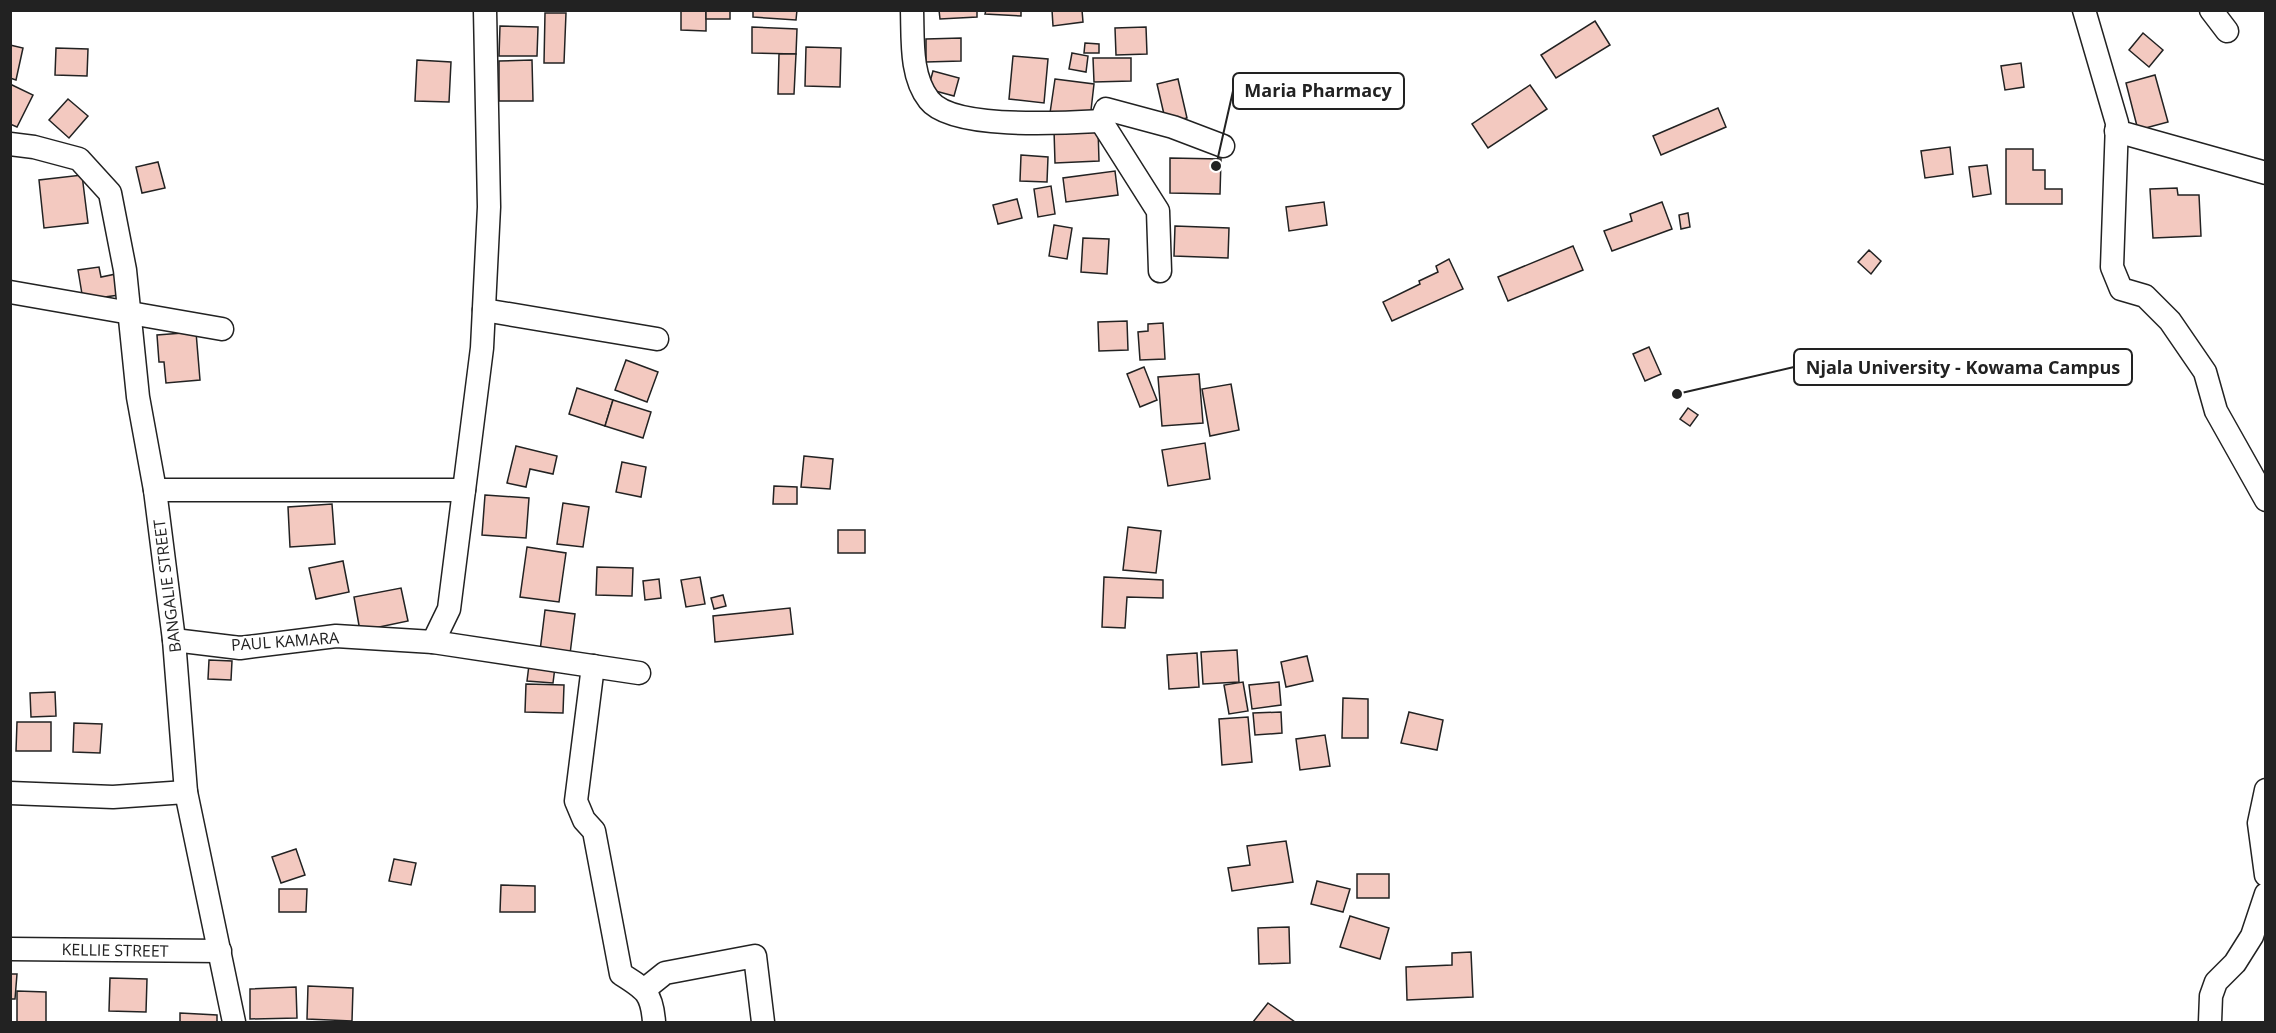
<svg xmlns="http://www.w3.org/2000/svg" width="2276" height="1033" viewBox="0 0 2276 1033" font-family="'Open Sans',sans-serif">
<rect width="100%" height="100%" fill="#fff"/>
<!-- building -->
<g fill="#f3c9c0" stroke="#222" stroke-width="1.5">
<path d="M 681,10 L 706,10 L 706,31 L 681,30 Z"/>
<rect x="706" y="10" width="24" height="9"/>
<path d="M 753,10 L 797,10 L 796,20 L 753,17 Z"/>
<path d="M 939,10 L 977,10 L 977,17 L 940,19 Z"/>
<path d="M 986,10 L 1021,10 L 1021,16 L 985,14 Z"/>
<path d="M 1052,10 L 1082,10 L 1083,22 L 1053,26 Z"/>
<path d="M 545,13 L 566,13 L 564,63 L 544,63 Z"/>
<path d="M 1595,21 L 1610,45 L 1556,78 L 1541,55 Z"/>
<path d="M 500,26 L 538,27 L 537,56 L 499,56 Z"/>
<path d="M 752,27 L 797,29 L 796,54 L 752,53 Z"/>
<path d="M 1146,27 L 1147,54 L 1116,55 L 1115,28 Z"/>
<path d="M 2143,33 L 2163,50 L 2149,67 L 2129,50 Z"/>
<path d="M 961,38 L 961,61 L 926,62 L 926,39 Z"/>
<path d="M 1085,43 L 1099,44 L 1099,53 L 1084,53 Z"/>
<path d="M 10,45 L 23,48 L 16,80 L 10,78 Z"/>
<path d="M 806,47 L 841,48 L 840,87 L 805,86 Z"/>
<path d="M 56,48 L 88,49 L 87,76 L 55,75 Z"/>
<path d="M 1072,53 L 1088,56 L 1086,72 L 1069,69 Z"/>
<path d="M 779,54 L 796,54 L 794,94 L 778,94 Z"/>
<path d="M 1013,56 L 1048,59 L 1044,103 L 1009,99 Z"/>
<path d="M 1093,58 L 1131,58 L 1131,81 L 1094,82 Z"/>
<path d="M 417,60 L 451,62 L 449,102 L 415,101 Z"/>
<path d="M 532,60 L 533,101 L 499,101 L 499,61 Z"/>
<path d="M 2021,63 L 2024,87 L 2005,90 L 2001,66 Z"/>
<path d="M 933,71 L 959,78 L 954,96 L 928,89 Z"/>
<path d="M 2155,75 L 2168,122 L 2138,130 L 2126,83 Z"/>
<path d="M 1055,79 L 1094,84 L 1090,119 L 1050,113 Z"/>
<path d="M 1178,79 L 1187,118 L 1166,123 L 1157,84 Z"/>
<path d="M 10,84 L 33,95 L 17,127 L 10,124 Z"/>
<path d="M 1530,85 L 1547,109 L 1488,148 L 1472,124 Z"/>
<path d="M 68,99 L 88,116 L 69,138 L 49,120 Z"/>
<path d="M 1718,108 L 1726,127 L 1661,155 L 1653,136 Z"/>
<path d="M 1098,128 L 1099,161 L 1055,163 L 1054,130 Z"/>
<path d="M 1950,147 L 1953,174 L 1925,178 L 1921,151 Z"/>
<path d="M 2006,149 L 2033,149 L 2033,170 L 2045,170 L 2045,189 L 2062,189 L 2062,204 L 2006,204 Z"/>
<path d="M 1021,155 L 1048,157 L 1047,182 L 1020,181 Z"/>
<path d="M 1170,158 L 1221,159 L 1220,194 L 1170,193 Z"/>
<path d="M 158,162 L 165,188 L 142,193 L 136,167 Z"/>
<path d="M 1987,165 L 1991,194 L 1973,197 L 1969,167 Z"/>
<path d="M 1115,171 L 1118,195 L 1066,202 L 1063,178 Z"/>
<path d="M 82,175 L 88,223 L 44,228 L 39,180 Z"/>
<path d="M 1051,186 L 1055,214 L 1038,217 L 1034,189 Z"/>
<path d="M 2177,188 L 2178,195 L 2199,195 L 2201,236 L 2153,238 L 2150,189 Z"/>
<path d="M 1017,199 L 1022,218 L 998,224 L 993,205 Z"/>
<path d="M 1324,202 L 1327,225 L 1289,231 L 1286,207 Z"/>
<path d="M 1662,202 L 1672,229 L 1612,251 L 1604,231 L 1632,221 L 1630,214 Z"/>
<path d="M 1688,213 L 1690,227 L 1681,229 L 1679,215 Z"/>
<path d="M 1054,225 L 1072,228 L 1067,259 L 1049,256 Z"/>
<path d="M 1175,226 L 1229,228 L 1228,258 L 1174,256 Z"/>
<path d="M 1083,238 L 1109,239 L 1107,274 L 1081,272 Z"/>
<path d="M 1573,246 L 1583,270 L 1508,301 L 1498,277 Z"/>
<path d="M 1869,250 L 1881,261 L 1871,274 L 1858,262 Z"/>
<path d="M 1449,259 L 1463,289 L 1392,321 L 1383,302 L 1420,284 L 1419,281 L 1438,272 L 1436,266 Z"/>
<path d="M 99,267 L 101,277 L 116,274 L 119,295 L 83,300 L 78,270 Z"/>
<path d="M 1127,321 L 1128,350 L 1099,351 L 1098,322 Z"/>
<path d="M 1163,323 L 1165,359 L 1140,360 L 1138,332 L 1148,331 L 1148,324 Z"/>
<path d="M 196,332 L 200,380 L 166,383 L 164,362 L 159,362 L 157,335 Z"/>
<path d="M 1649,347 L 1661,374 L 1645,381 L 1633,354 Z"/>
<path d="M 626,360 L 658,372 L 647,402 L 615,390 Z"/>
<path d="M 1144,367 L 1157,400 L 1140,407 L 1127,374 Z"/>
<path d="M 1199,374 L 1203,423 L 1162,426 L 1158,377 Z"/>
<path d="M 1231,384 L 1239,430 L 1210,436 L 1202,389 Z"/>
<path d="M 577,388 L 613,400 L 605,426 L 569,414 Z"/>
<path d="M 613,400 L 651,412 L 643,438 L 605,426 Z"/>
<path d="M 1688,408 L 1698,415 L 1690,426 L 1680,419 Z"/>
<path d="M 1205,443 L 1210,479 L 1168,486 L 1162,450 Z"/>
<path d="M 516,446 L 557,456 L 553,474 L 530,469 L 526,487 L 507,483 Z"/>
<path d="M 804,456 L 833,459 L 830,489 L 801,487 Z"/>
<path d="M 622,462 L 646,467 L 641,497 L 616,492 Z"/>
<path d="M 774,486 L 797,487 L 797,504 L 773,504 Z"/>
<path d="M 485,495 L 529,498 L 526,538 L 482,535 Z"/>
<path d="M 563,503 L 589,507 L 583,547 L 557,544 Z"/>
<path d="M 332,504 L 335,544 L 290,547 L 288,507 Z"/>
<path d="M 1128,527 L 1161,531 L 1156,573 L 1123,570 Z"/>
<rect x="838" y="530" width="27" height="23"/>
<path d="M 527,547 L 566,553 L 559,602 L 520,597 Z"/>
<path d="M 343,561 L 349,592 L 316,599 L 309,568 Z"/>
<path d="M 597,567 L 633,568 L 632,596 L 596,595 Z"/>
<path d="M 700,577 L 705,604 L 686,607 L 681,580 Z"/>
<path d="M 1104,577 L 1163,580 L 1163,598 L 1127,597 L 1125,628 L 1102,627 Z"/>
<path d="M 659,579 L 661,598 L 645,600 L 643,581 Z"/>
<path d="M 401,588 L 408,621 L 360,631 L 354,597 Z"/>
<path d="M 723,595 L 726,606 L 714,609 L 711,598 Z"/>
<path d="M 790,608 L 793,634 L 715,642 L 713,616 Z"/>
<path d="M 545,610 L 575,614 L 570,654 L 540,651 Z"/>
<path d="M 1237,650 L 1239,682 L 1203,684 L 1201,652 Z"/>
<path d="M 1197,653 L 1199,687 L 1169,689 L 1167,655 Z"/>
<path d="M 1307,656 L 1313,681 L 1286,687 L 1281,662 Z"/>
<path d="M 209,660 L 232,661 L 231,680 L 208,679 Z"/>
<path d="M 529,665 L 555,667 L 553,683 L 527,681 Z"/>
<path d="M 1243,682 L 1248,711 L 1229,714 L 1224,685 Z"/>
<path d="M 1279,682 L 1281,705 L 1252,709 L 1249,685 Z"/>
<path d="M 526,684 L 564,685 L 563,713 L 525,712 Z"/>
<path d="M 55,692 L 56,716 L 31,717 L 30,693 Z"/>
<path d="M 1343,698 L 1368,699 L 1368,738 L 1342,738 Z"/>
<path d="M 1281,712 L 1282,733 L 1255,735 L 1253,713 Z"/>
<path d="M 1409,712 L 1443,720 L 1437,750 L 1401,743 Z"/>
<path d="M 1248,717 L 1252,762 L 1222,765 L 1219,719 Z"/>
<path d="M 17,722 L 51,722 L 51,751 L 16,751 Z"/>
<path d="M 74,723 L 102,724 L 100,753 L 73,752 Z"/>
<path d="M 1325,735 L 1330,766 L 1300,770 L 1296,739 Z"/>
<path d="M 1286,841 L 1293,882 L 1232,891 L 1228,868 L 1250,865 L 1247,846 Z"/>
<path d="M 296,849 L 305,875 L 281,883 L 272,857 Z"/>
<path d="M 394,859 L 416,863 L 411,885 L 389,881 Z"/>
<rect x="1357" y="874" width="32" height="24"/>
<path d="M 1317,881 L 1350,889 L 1343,912 L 1311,904 Z"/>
<path d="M 501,885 L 535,886 L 535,912 L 500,912 Z"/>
<path d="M 279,889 L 307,889 L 306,912 L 279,912 Z"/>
<path d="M 1350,916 L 1389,928 L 1380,959 L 1340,947 Z"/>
<path d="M 1289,927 L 1290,963 L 1259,964 L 1258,928 Z"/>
<path d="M 1471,952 L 1473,997 L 1407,1000 L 1406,967 L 1452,965 L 1452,953 Z"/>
<path d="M 10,974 L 17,974 L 15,999 L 10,999 Z"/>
<path d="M 110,978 L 147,979 L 146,1012 L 109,1011 Z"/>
<path d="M 308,986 L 353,988 L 352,1021 L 307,1019 Z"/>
<path d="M 296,987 L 297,1018 L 250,1019 L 250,989 Z"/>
<path d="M 17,991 L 46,992 L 46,1022 L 17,1022 Z"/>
<path d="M 1268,1003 L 1295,1022 L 1253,1022 Z"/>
<path d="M 180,1013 L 217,1015 L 217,1022 L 180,1022 Z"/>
</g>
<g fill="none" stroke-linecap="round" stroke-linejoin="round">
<!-- minor casing -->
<g stroke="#222" stroke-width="25">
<g id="minor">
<path d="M 912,10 C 913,39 910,76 929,100 C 952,130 1065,123 1101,121 L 1106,109 L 1173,127 L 1223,146"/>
<path d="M 2084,10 L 2117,123 L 2112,267 L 2121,289 L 2145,296 L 2170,321 L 2205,372 L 2216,411 L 2266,500"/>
<path d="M 2211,10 L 2227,31"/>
<path d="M 1101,121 L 1158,211 L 1160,271"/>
<path d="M 2116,131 L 2266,173"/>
<path d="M 10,144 L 34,147 L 79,159 L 110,193 L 125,270 L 138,397 L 155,490 L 174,640 L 186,792 L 234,1022"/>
<path d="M 10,292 L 222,329"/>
<path d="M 484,310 L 657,339"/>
<path d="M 155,490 L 464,490"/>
<path d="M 174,640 L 240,648 L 336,636 L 433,642 L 639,673"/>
<path d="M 433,642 L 449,609 L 482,348 L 489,207 L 485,10"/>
<path d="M 593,666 L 576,801 L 584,820 L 594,831 L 621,974 C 645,989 652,993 654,1022"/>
<path d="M 2266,790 L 2259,823 L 2266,875"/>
<path d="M 10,793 L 113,797 L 186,792"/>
<path d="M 10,949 L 220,951"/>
<path d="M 645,989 L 665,973 L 755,956 L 763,1022"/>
<path d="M 2210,1022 L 2211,996 L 2216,982 L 2235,963 L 2252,936 L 2266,894"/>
</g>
</g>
<!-- minor -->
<use href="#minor" stroke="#fff" stroke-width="22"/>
</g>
<g text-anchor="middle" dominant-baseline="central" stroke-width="4.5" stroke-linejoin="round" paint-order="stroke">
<!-- street labels -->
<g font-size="16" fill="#222" stroke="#fff">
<text transform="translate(167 586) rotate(-97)">BANGALIE STREET</text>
<text transform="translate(285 641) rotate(-4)">PAUL KAMARA</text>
<text transform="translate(115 950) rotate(1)">KELLIE STREET</text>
</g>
</g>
<!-- callouts -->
<path fill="none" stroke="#222" stroke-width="2" d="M1216 166L1233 91M1677 394L1794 367"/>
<g fill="#222" stroke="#fff" stroke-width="2">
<circle cx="1216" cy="166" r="6"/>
<circle cx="1677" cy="394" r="6"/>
</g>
<g fill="#fff" stroke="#222" stroke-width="2">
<rect x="1233" y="73" width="171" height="36" rx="6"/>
<rect x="1794" y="349" width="338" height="36" rx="6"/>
</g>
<g font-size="18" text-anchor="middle" font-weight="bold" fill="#222">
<text x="1318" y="97">Maria Pharmacy</text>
<text x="1963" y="374">Njala University - Kowama Campus</text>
</g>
<!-- border -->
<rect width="2276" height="1033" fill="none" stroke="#222222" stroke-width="24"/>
</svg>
